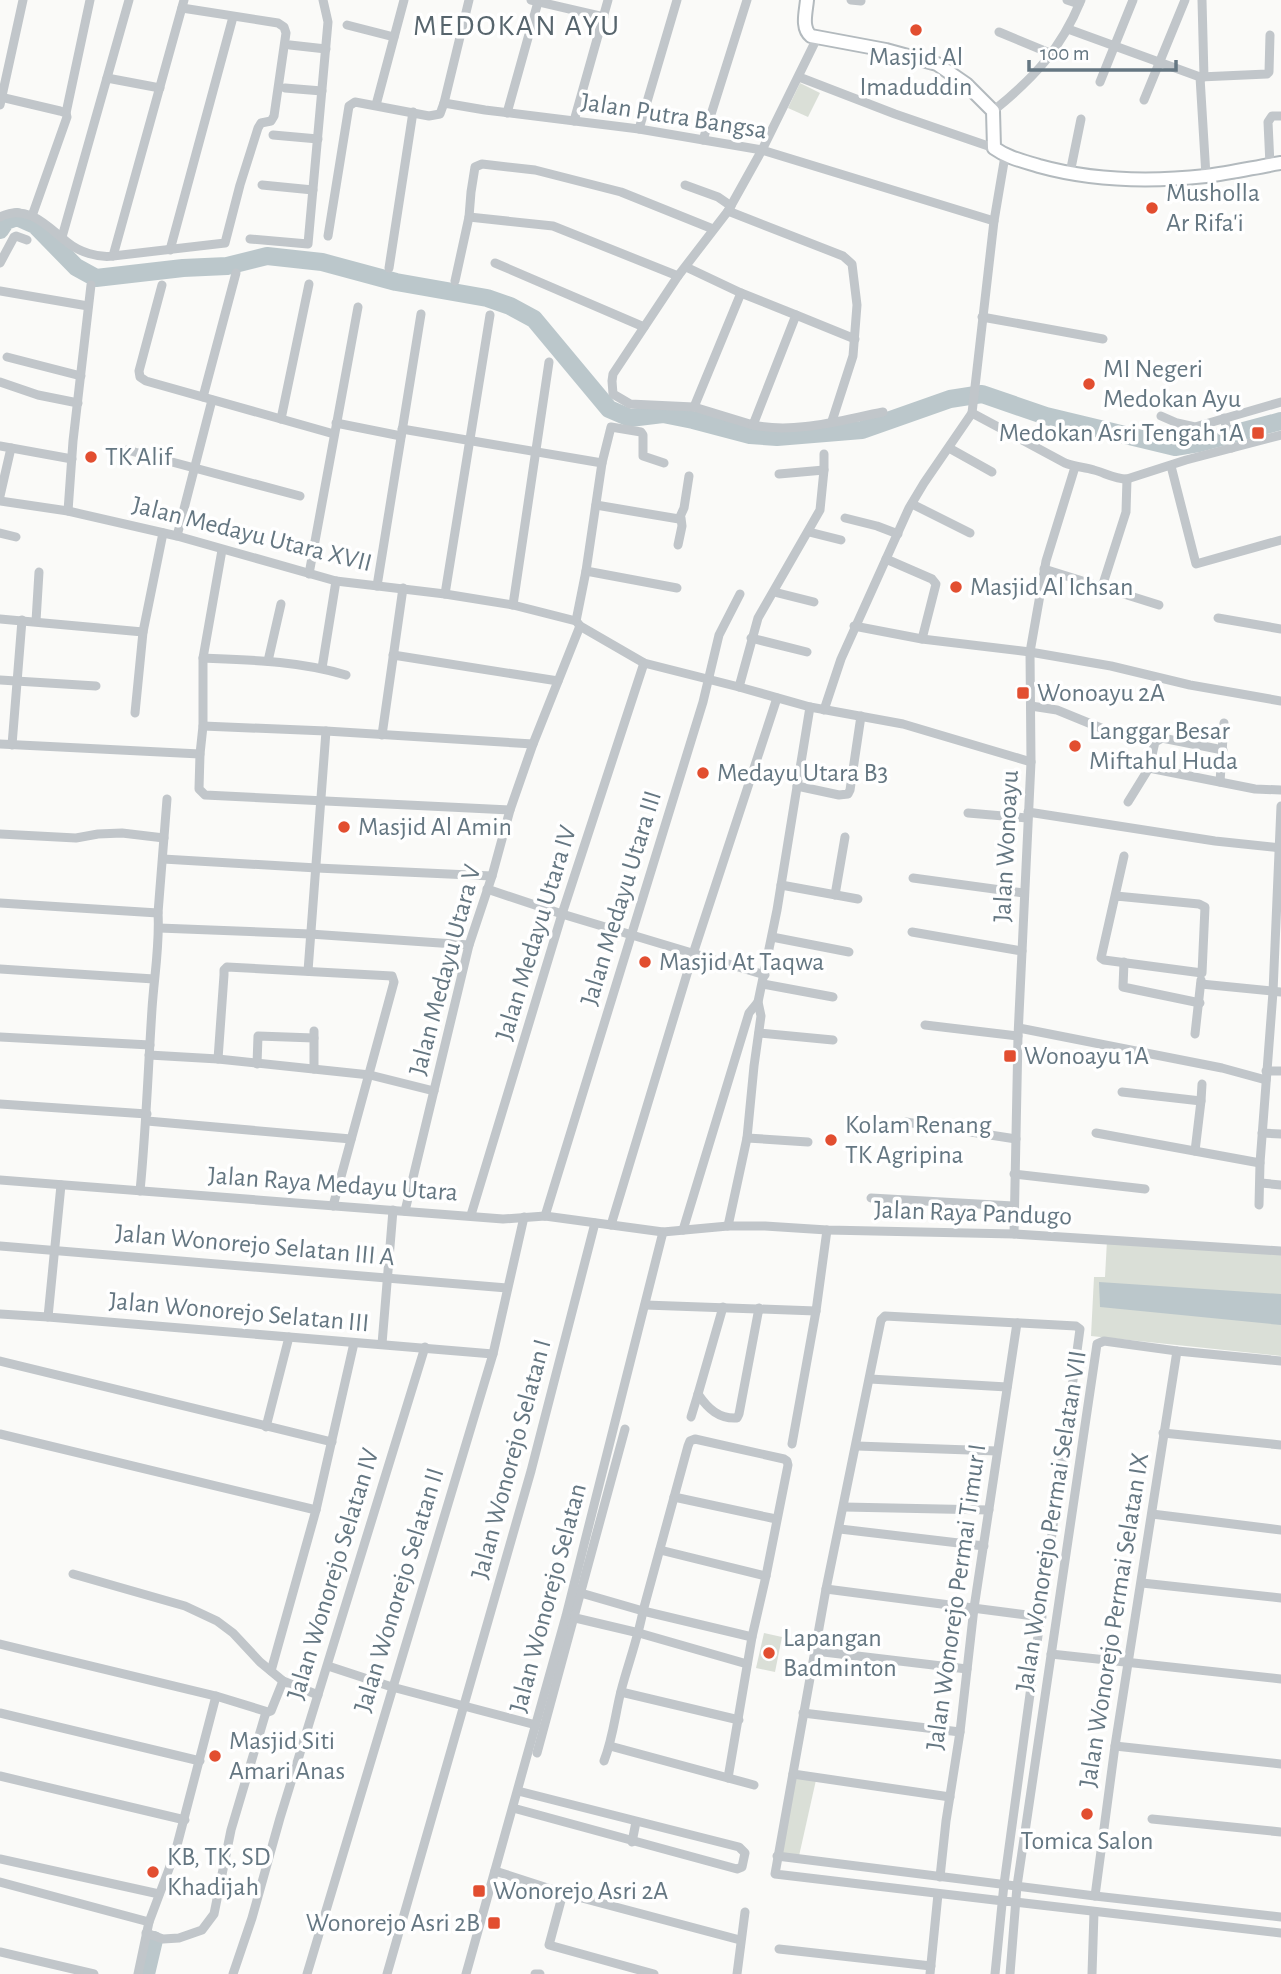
<svg xmlns="http://www.w3.org/2000/svg" width="1281" height="1974" viewBox="0 0 1281 1974" font-family="'Alegreya Sans',sans-serif">
<rect width="100%" height="100%" fill="#fafaf8"/>
<!-- green -->
<g fill="#dadfd7">
<path d="M 800,83 L 820,93 L 808,117 L 788,108 Z"/>
<path d="M 1107,1240 L 1281,1253 L 1281,1356 L 1091,1336 L 1094,1277 L 1105,1277 Z"/>
<path d="M 764,1633 L 782,1637 L 775,1672 L 756,1668 Z"/>
<path d="M 794,1777 L 816,1780 L 799,1856 L 780,1854 Z"/>
</g>
<!-- water -->
<path fill="#bbc7cb" d="M 1099,1282 L 1281,1294 L 1281,1325 L 1100,1307 Z"/>
<g fill="none" stroke-linecap="round" stroke-linejoin="round">
<!-- river -->
<g stroke="#bbc7cb" stroke-width="18">
<path d="M 0,230 L 6,221 L 17,217 L 35,225 L 76,267 L 96,278 L 183,268 L 227,266 L 267,256 L 322,262 L 396,282 L 487,298 L 510,306 L 534,319 L 609,409 L 630,418 L 663,414 L 693,420 L 750,435 L 777,437 L 862,430 L 950,399 L 982,394 L 1046,416 L 1175,447 L 1199,443 L 1281,421"/>
<path d="M 146,1974 L 154,1940"/>
</g>
<!-- secondary casing -->
<g stroke="#b3babe" stroke-width="16">
<path id="secondary" d="M 807,0 C 806,12 801,28 811,36 L 886,50 L 937,64 L 966,84 L 993,111 L 994,148 C 1008,158 1023,161 1039,166 C 1093,181 1150,182 1206,176 C 1231,173 1256,167 1281,163"/>
</g>
<!-- street -->
<g stroke="#c1c6ca" stroke-width="9">
<path d="M 531,0 L 604,17"/>
<path d="M 851,0 L 861,1"/>
<path d="M 1067,0 L 1079,4"/>
<path d="M 1202,0 L 1204,77"/>
<path d="M 347,25 L 394,37"/>
<path d="M 1068,29 L 1200,77 L 1206,176"/>
<path d="M 999,32 L 1052,54"/>
<path d="M 290,45 L 326,49"/>
<path d="M 799,77 L 895,114 L 994,148"/>
<path d="M 1200,77 L 1267,74 L 1269,72 L 1270,35"/>
<path d="M 107,78 L 160,88"/>
<path d="M 1100,82 L 1133,0"/>
<path d="M 285,88 L 322,91"/>
<path d="M 0,97 L 60,111 L 66,113 L 67,117 L 32,216"/>
<path d="M 1144,100 L 1185,0"/>
<path d="M 444,103 L 469,0"/>
<path d="M 0,105 L 23,0"/>
<path d="M 376,105 L 404,0"/>
<path d="M 993,111 C 1034,78 1061,49 1081,0"/>
<path d="M 66,113 L 90,0"/>
<path d="M 507,113 L 538,2"/>
<path d="M 574,121 L 608,0"/>
<path d="M 639,129 L 677,0"/>
<path d="M 273,135 L 318,139"/>
<path d="M 703,140 L 747,0"/>
<path d="M 1270,165 L 1268,122 L 1272,116 L 1281,116"/>
<path d="M 1070,173 L 1081,119"/>
<path d="M 262,185 L 313,190"/>
<path d="M 685,185 L 718,197 L 731,206"/>
<path d="M 728,211 L 843,256 L 852,264 L 857,305 L 853,356 L 832,421"/>
<path d="M 0,217 C 27,203 47,226 67,242 C 79,252 98,258 113,256 L 184,0"/>
<path d="M 469,217 L 553,226 L 678,276"/>
<path d="M 328,236 L 349,106 L 355,102 L 429,116 L 440,114 L 444,103 L 485,110 L 639,129 L 762,150 L 994,221"/>
<path d="M 62,237 L 129,0"/>
<path d="M 250,239 L 308,244 L 328,22 L 323,0"/>
<path d="M 170,250 L 233,17"/>
<path d="M 113,256 L 225,243 L 240,185 L 258,128 L 261,123 L 271,121 L 274,116 L 286,33 L 284,27 L 278,23 L 182,8"/>
<path d="M 0,263 L 14,237 L 16,236 L 27,240"/>
<path d="M 495,263 L 644,327"/>
<path d="M 686,267 L 741,293 L 796,315 L 753,425 L 694,407 L 630,404 L 613,394 L 612,381 L 613,374 L 678,276 L 728,211 L 762,150 L 817,38"/>
<path d="M 389,268 L 413,112"/>
<path d="M 455,281 L 469,217 L 471,192 L 475,167 L 482,164 L 535,170 L 621,192 L 713,229"/>
<path d="M 162,285 L 139,371 L 140,377 L 146,381 L 334,434"/>
<path d="M 0,291 L 88,306"/>
<path d="M 796,315 L 855,339"/>
<path d="M 982,317 L 1103,339"/>
<path d="M 7,357 L 81,376"/>
<path d="M 0,382 L 38,395 L 78,403"/>
<path d="M 203,397 L 236,273"/>
<path d="M 694,407 L 741,293"/>
<path d="M 972,413 L 1065,463 C 1075,467 1084,467 1094,470 C 1105,473 1115,479 1127,479 L 1186,460 L 1281,435"/>
<path d="M 1161,416 L 1177,423 L 1195,427 L 1281,402"/>
<path d="M 1224,418 L 1232,448"/>
<path d="M 281,419 L 309,284"/>
<path d="M 336,423 L 401,436"/>
<path d="M 753,425 C 796,434 841,420 883,412"/>
<path d="M 402,429 L 602,463"/>
<path d="M 0,446 L 72,459"/>
<path d="M 949,448 L 992,472"/>
<path d="M 127,450 L 300,496"/>
<path d="M 1171,466 L 1196,564 L 1281,540"/>
<path d="M 779,474 L 824,470"/>
<path d="M 0,496 L 11,448"/>
<path d="M 0,501 L 68,511 L 177,536 L 336,581 L 445,594 L 513,605 L 576,621"/>
<path d="M 912,504 L 970,533"/>
<path d="M 596,505 L 679,519 L 684,508 L 689,476"/>
<path d="M 68,511 L 73,441 L 91,285"/>
<path d="M 845,518 L 877,526 L 898,534"/>
<path d="M 809,532 L 841,540"/>
<path d="M 0,533 L 16,537"/>
<path d="M 177,536 L 212,400"/>
<path d="M 678,545 L 682,526 L 681,518"/>
<path d="M 222,550 L 203,658 L 203,726 L 200,754 L 199,789 L 205,795 L 510,810"/>
<path d="M 886,559 L 932,579 L 936,584 L 922,639"/>
<path d="M 1044,569 L 1159,605"/>
<path d="M 586,571 L 677,588"/>
<path d="M 309,574 L 358,307"/>
<path d="M 377,586 L 421,314"/>
<path d="M 1102,587 L 1126,512 L 1127,479"/>
<path d="M 774,592 L 814,602"/>
<path d="M 445,594 L 490,315"/>
<path d="M 513,605 L 549,362"/>
<path d="M 1218,618 L 1281,629"/>
<path d="M 0,619 L 143,632"/>
<path d="M 36,621 L 39,572"/>
<path d="M 576,621 L 586,571 L 602,463 L 611,427 L 641,432 L 643,435 L 643,456 L 664,463"/>
<path d="M 577,622 L 580,626 L 644,663 L 739,687 L 810,707 L 903,724 L 1031,762"/>
<path d="M 854,626 L 922,639 L 1030,652 L 1111,666 L 1190,685 L 1281,701"/>
<path d="M 751,638 L 807,652"/>
<path d="M 393,655 L 558,681"/>
<path d="M 203,658 C 251,660 299,661 346,675"/>
<path d="M 268,661 L 281,604"/>
<path d="M 322,668 L 336,581"/>
<path d="M 0,680 L 96,686"/>
<path d="M 739,687 L 758,618 L 820,510 L 824,470 L 824,454"/>
<path d="M 1031,706 L 1057,710 L 1101,728"/>
<path d="M 824,710 L 841,659 L 909,508 L 924,483 L 972,413 L 994,221 L 1005,156"/>
<path d="M 135,713 L 143,632 L 163,533"/>
<path d="M 203,726 L 326,731 L 533,744"/>
<path d="M 382,735 L 403,588"/>
<path d="M 0,744 L 200,754"/>
<path d="M 12,745 L 22,620"/>
<path d="M 1149,768 L 1255,789 L 1281,790"/>
<path d="M 1220,782 L 1224,723"/>
<path d="M 797,786 L 839,795 L 848,794 L 850,790 L 861,716"/>
<path d="M 1128,802 L 1149,768 L 1155,742 L 1162,738 L 1223,750"/>
<path d="M 1028,812 L 1215,841 L 1281,848"/>
<path d="M 968,813 L 1027,818"/>
<path d="M 0,834 L 76,838 L 98,834 L 122,833 L 164,838"/>
<path d="M 163,859 L 317,868 L 492,876"/>
<path d="M 913,878 L 1024,893"/>
<path d="M 781,885 L 858,899"/>
<path d="M 487,889 L 562,914 L 765,975"/>
<path d="M 835,895 L 845,837"/>
<path d="M 1116,896 L 1199,904 L 1205,907 L 1202,973 L 1104,960 L 1101,958 L 1124,856"/>
<path d="M 0,903 L 158,913"/>
<path d="M 159,928 L 310,934 L 469,945"/>
<path d="M 912,932 L 1022,951"/>
<path d="M 772,937 L 849,952"/>
<path d="M 1124,962 L 1123,987 L 1200,1003"/>
<path d="M 0,969 L 154,979"/>
<path d="M 308,971 L 326,731"/>
<path d="M 763,984 L 833,997"/>
<path d="M 1201,984 L 1281,992"/>
<path d="M 925,1025 L 1018,1036"/>
<path d="M 1019,1028 L 1222,1068 L 1266,1080"/>
<path d="M 759,1033 L 833,1040"/>
<path d="M 1195,1034 L 1201,980"/>
<path d="M 0,1037 L 150,1045"/>
<path d="M 149,1055 L 218,1059 L 370,1075 L 434,1091"/>
<path d="M 218,1059 L 224,975 L 224,970 L 227,967 L 392,976 L 394,982 L 333,1206"/>
<path d="M 257,1064 L 258,1036 L 314,1038"/>
<path d="M 314,1069 L 314,1031"/>
<path d="M 1266,1071 L 1281,1071"/>
<path d="M 1122,1092 L 1201,1101 L 1195,1151"/>
<path d="M 1201,1101 L 1202,1084"/>
<path d="M 0,1104 L 147,1114"/>
<path d="M 147,1121 L 351,1139"/>
<path d="M 906,1122 L 1016,1139"/>
<path d="M 1096,1133 L 1260,1163"/>
<path d="M 1262,1133 L 1281,1134"/>
<path d="M 747,1138 L 808,1142"/>
<path d="M 1014,1174 L 1145,1189"/>
<path d="M 0,1180 L 503,1219 L 545,1216 L 663,1232 L 728,1226 L 765,1226 L 827,1230 L 1014,1234 L 1281,1251"/>
<path d="M 1261,1183 L 1281,1185"/>
<path d="M 61,1185 L 48,1317 L 493,1354"/>
<path d="M 140,1191 C 146,1130 148,1070 152,1009 C 154,977 160,945 158,913 L 167,799"/>
<path d="M 871,1198 L 1013,1206"/>
<path d="M 1259,1205 L 1260,1163 L 1273,992 L 1281,806"/>
<path d="M 405,1211 L 469,945 L 492,876 L 510,810 L 533,744 L 580,626"/>
<path d="M 471,1215 L 562,914 L 644,663"/>
<path d="M 545,1216 L 703,702 L 719,635 L 740,594"/>
<path d="M 611,1225 L 693,954 L 777,698"/>
<path d="M 728,1226 L 747,1138 L 754,1066 L 761,1016 L 758,1002 L 777,910 L 810,707"/>
<path d="M 683,1230 L 749,1013 L 758,1002"/>
<path d="M 1014,1234 L 1018,1036 L 1031,762 L 1030,652 L 1046,561 L 1075,467"/>
<path d="M 0,1246 L 507,1288"/>
<path d="M 645,1305 L 816,1311"/>
<path d="M 723,1307 L 698,1394 C 708,1409 719,1419 737,1418 L 739,1414 L 759,1308"/>
<path d="M 0,1314 L 48,1317"/>
<path d="M 382,1344 L 393,1210"/>
<path d="M 0,1361 L 332,1442"/>
<path d="M 870,1379 L 1007,1387"/>
<path d="M 691,1417 L 698,1394"/>
<path d="M 266,1427 L 289,1337"/>
<path d="M 1163,1433 L 1281,1445"/>
<path d="M 0,1434 L 316,1510"/>
<path d="M 792,1444 L 816,1311 L 827,1230"/>
<path d="M 857,1446 L 997,1451"/>
<path d="M 674,1497 L 776,1519"/>
<path d="M 844,1507 L 989,1510"/>
<path d="M 1152,1514 L 1281,1530"/>
<path d="M 840,1529 L 984,1546"/>
<path d="M 660,1550 L 766,1576"/>
<path d="M 73,1574 L 185,1606 L 217,1621 L 233,1633 L 260,1662 L 283,1681"/>
<path d="M 1142,1583 L 1281,1598"/>
<path d="M 826,1589 L 1042,1617"/>
<path d="M 574,1591 L 643,1611 L 752,1637"/>
<path d="M 567,1616 L 639,1633 L 747,1664"/>
<path d="M 0,1644 L 216,1696"/>
<path d="M 815,1651 L 967,1669"/>
<path d="M 1051,1654 L 1281,1679"/>
<path d="M 328,1666 L 392,1687 L 536,1725"/>
<path d="M 271,1671 L 316,1510 L 354,1343"/>
<path d="M 621,1692 L 739,1720"/>
<path d="M 0,1713 L 200,1761"/>
<path d="M 803,1713 L 960,1732"/>
<path d="M 610,1746 L 754,1785"/>
<path d="M 1115,1746 L 1281,1764"/>
<path d="M 537,1753 L 625,1429"/>
<path d="M 604,1761 C 613,1738 615,1715 621,1691 C 628,1664 638,1638 643,1611 L 688,1446 L 690,1441 L 695,1439 L 784,1459 L 787,1461 L 788,1465 L 766,1576 L 752,1637 L 728,1778"/>
<path d="M 793,1774 L 950,1797"/>
<path d="M 0,1776 L 185,1820"/>
<path d="M 513,1808 L 737,1869 L 742,1867 L 745,1853 L 739,1847 L 518,1791"/>
<path d="M 1152,1819 L 1281,1832"/>
<path d="M 632,1842 L 636,1822"/>
<path d="M 777,1856 L 1095,1896 L 1281,1917"/>
<path d="M 0,1859 L 159,1894"/>
<path d="M 495,1871 L 563,1893 L 740,1940"/>
<path d="M 940,1877 L 946,1821 L 960,1732 L 974,1608 L 1017,1323"/>
<path d="M 0,1882 L 149,1922"/>
<path d="M 563,1893 L 549,1945 L 654,1974"/>
<path d="M 1095,1896 L 1115,1746 L 1177,1351"/>
<path d="M 146,1933 L 163,1939 L 179,1938 L 202,1930 L 214,1914 L 231,1830 L 266,1712"/>
<path d="M 779,1949 L 931,1966"/>
<path d="M 0,1952 L 94,1974"/>
<path d="M 138,1974 L 149,1922 L 175,1853 L 216,1696 L 268,1712 L 271,1711 L 283,1681 L 318,1695"/>
<path d="M 233,1974 L 252,1918 L 280,1818 L 425,1347"/>
<path d="M 307,1974 L 493,1354 L 524,1217"/>
<path d="M 387,1974 L 531,1471 L 595,1223"/>
<path d="M 466,1974 L 566,1616 L 663,1232"/>
<path d="M 535,1974 L 540,1974"/>
<path d="M 737,1974 L 745,1912"/>
<path d="M 930,1974 L 938,1894"/>
<path d="M 995,1974 L 1004,1884 L 1080,1329 L 1076,1326 L 885,1316 L 881,1320 L 826,1589 L 775,1874 L 1003,1901 L 1015,1902 L 1281,1933"/>
<path d="M 1010,1974 L 1017,1886 L 1097,1344 L 1104,1341 L 1177,1351 L 1281,1361"/>
<path d="M 1092,1974 L 1094,1912"/>
</g>
<!-- secondary -->
<use href="#secondary" stroke="#fff" stroke-width="12"/>
</g>
<!-- markers -->
<g fill="#e24e30" stroke="#fff" stroke-width="2.5">
<circle cx="916" cy="30" r="7"/>
<circle cx="1152" cy="208" r="7"/>
<circle cx="1089" cy="384" r="7"/>
<rect x="1251" y="426" width="14" height="14" rx="3.5"/>
<circle cx="91" cy="457" r="7"/>
<circle cx="956" cy="587" r="7"/>
<rect x="1016" y="686" width="14" height="14" rx="3.5"/>
<circle cx="1075" cy="746" r="7"/>
<circle cx="703" cy="773" r="7"/>
<circle cx="344" cy="827" r="7"/>
<circle cx="645" cy="962" r="7"/>
<rect x="1003" y="1049" width="14" height="14" rx="3.5"/>
<circle cx="831" cy="1140" r="7"/>
<circle cx="769" cy="1653" r="7"/>
<circle cx="215" cy="1756" r="7"/>
<circle cx="1087" cy="1814" r="7"/>
<circle cx="153" cy="1872" r="7"/>
<rect x="472" y="1884" width="14" height="14" rx="3.5"/>
<rect x="487" y="1916" width="14" height="14" rx="3.5"/>
</g>
<g text-anchor="middle" dominant-baseline="central" stroke-width="7" stroke-linejoin="round" paint-order="stroke">
<!-- poi labels -->
<g font-size="26" fill="#657782" stroke="#fff" text-anchor="start">
<text x="916" y="57" text-anchor="middle">Masjid Al<tspan x="916" dy="30">Imaduddin</tspan></text>
<text x="1166" y="193">Musholla<tspan x="1166" dy="30">Ar Rifa'i</tspan></text>
<text x="1103" y="369">MI Negeri<tspan x="1103" dy="30">Medokan Ayu</tspan></text>
<text x="1244" y="433" text-anchor="end">Medokan Asri Tengah 1A</text>
<text x="105" y="457">TK Alif</text>
<text x="970" y="587">Masjid Al Ichsan</text>
<text x="1037" y="693">Wonoayu 2A</text>
<text x="1089" y="731">Langgar Besar<tspan x="1089" dy="30">Miftahul Huda</tspan></text>
<text x="717" y="773">Medayu Utara B3</text>
<text x="358" y="827">Masjid Al Amin</text>
<text x="659" y="962">Masjid At Taqwa</text>
<text x="1024" y="1056">Wonoayu 1A</text>
<text x="845" y="1125">Kolam Renang<tspan x="845" dy="30">TK Agripina</tspan></text>
<text x="783" y="1638">Lapangan<tspan x="783" dy="30">Badminton</tspan></text>
<text x="229" y="1741">Masjid Siti<tspan x="229" dy="30">Amari Anas</tspan></text>
<text x="1087" y="1841" text-anchor="middle">Tomica Salon</text>
<text x="167" y="1857">KB, TK, SD<tspan x="167" dy="30">Khadijah</tspan></text>
<text x="493" y="1891">Wonorejo Asri 2A</text>
<text x="480" y="1923" text-anchor="end">Wonorejo Asri 2B</text>
</g>
<!-- street labels -->
<g font-size="26" fill="#657782" stroke="#fff">
<text transform="translate(674 116) rotate(9)">Jalan Putra Bangsa</text>
<text transform="translate(252 534) rotate(14)">Jalan Medayu Utara XVII</text>
<text transform="translate(1006 846) rotate(-87)">Jalan Wonoayu</text>
<text transform="translate(621 898) rotate(-73)">Jalan Medayu Utara III</text>
<text transform="translate(536 933) rotate(-73)">Jalan Medayu Utara IV</text>
<text transform="translate(445 970) rotate(-75)">Jalan Medayu Utara V</text>
<text transform="translate(333 1184) rotate(4)">Jalan Raya Medayu Utara</text>
<text transform="translate(973 1213) rotate(2)">Jalan Raya Pandugo</text>
<text transform="translate(255 1245) rotate(5)">Jalan Wonorejo Selatan III A</text>
<text transform="translate(239 1312) rotate(5)">Jalan Wonorejo Selatan III</text>
<text transform="translate(511 1459) rotate(-75)">Jalan Wonorejo Selatan I</text>
<text transform="translate(1051 1521) rotate(-81)">Jalan Wonorejo Permai Selatan VII</text>
<text transform="translate(333 1574) rotate(-73)">Jalan Wonorejo Selatan IV</text>
<text transform="translate(399 1590) rotate(-73)">Jalan Wonorejo Selatan II</text>
<text transform="translate(956 1597) rotate(-82)">Jalan Wonorejo Permai Timur I</text>
<text transform="translate(548 1598) rotate(-75)">Jalan Wonorejo Selatan</text>
<text transform="translate(1114 1620) rotate(-81)">Jalan Wonorejo Permai Selatan IX</text>
</g>
<!-- quarter labels -->
<g font-size="30" letter-spacing="2" fill="#57656d" stroke="#fff">
<text x="517" y="26">MEDOKAN AYU</text>
</g>
</g>
<!-- scale -->
<path d="M1029 60v10h147v-10" fill="none" stroke="#657782" stroke-width="3.5"/>
<text x="1040" y="60" font-size="21" fill="#657782" stroke="#ffffff" stroke-width="5" paint-order="stroke">100 m</text>
</svg>
